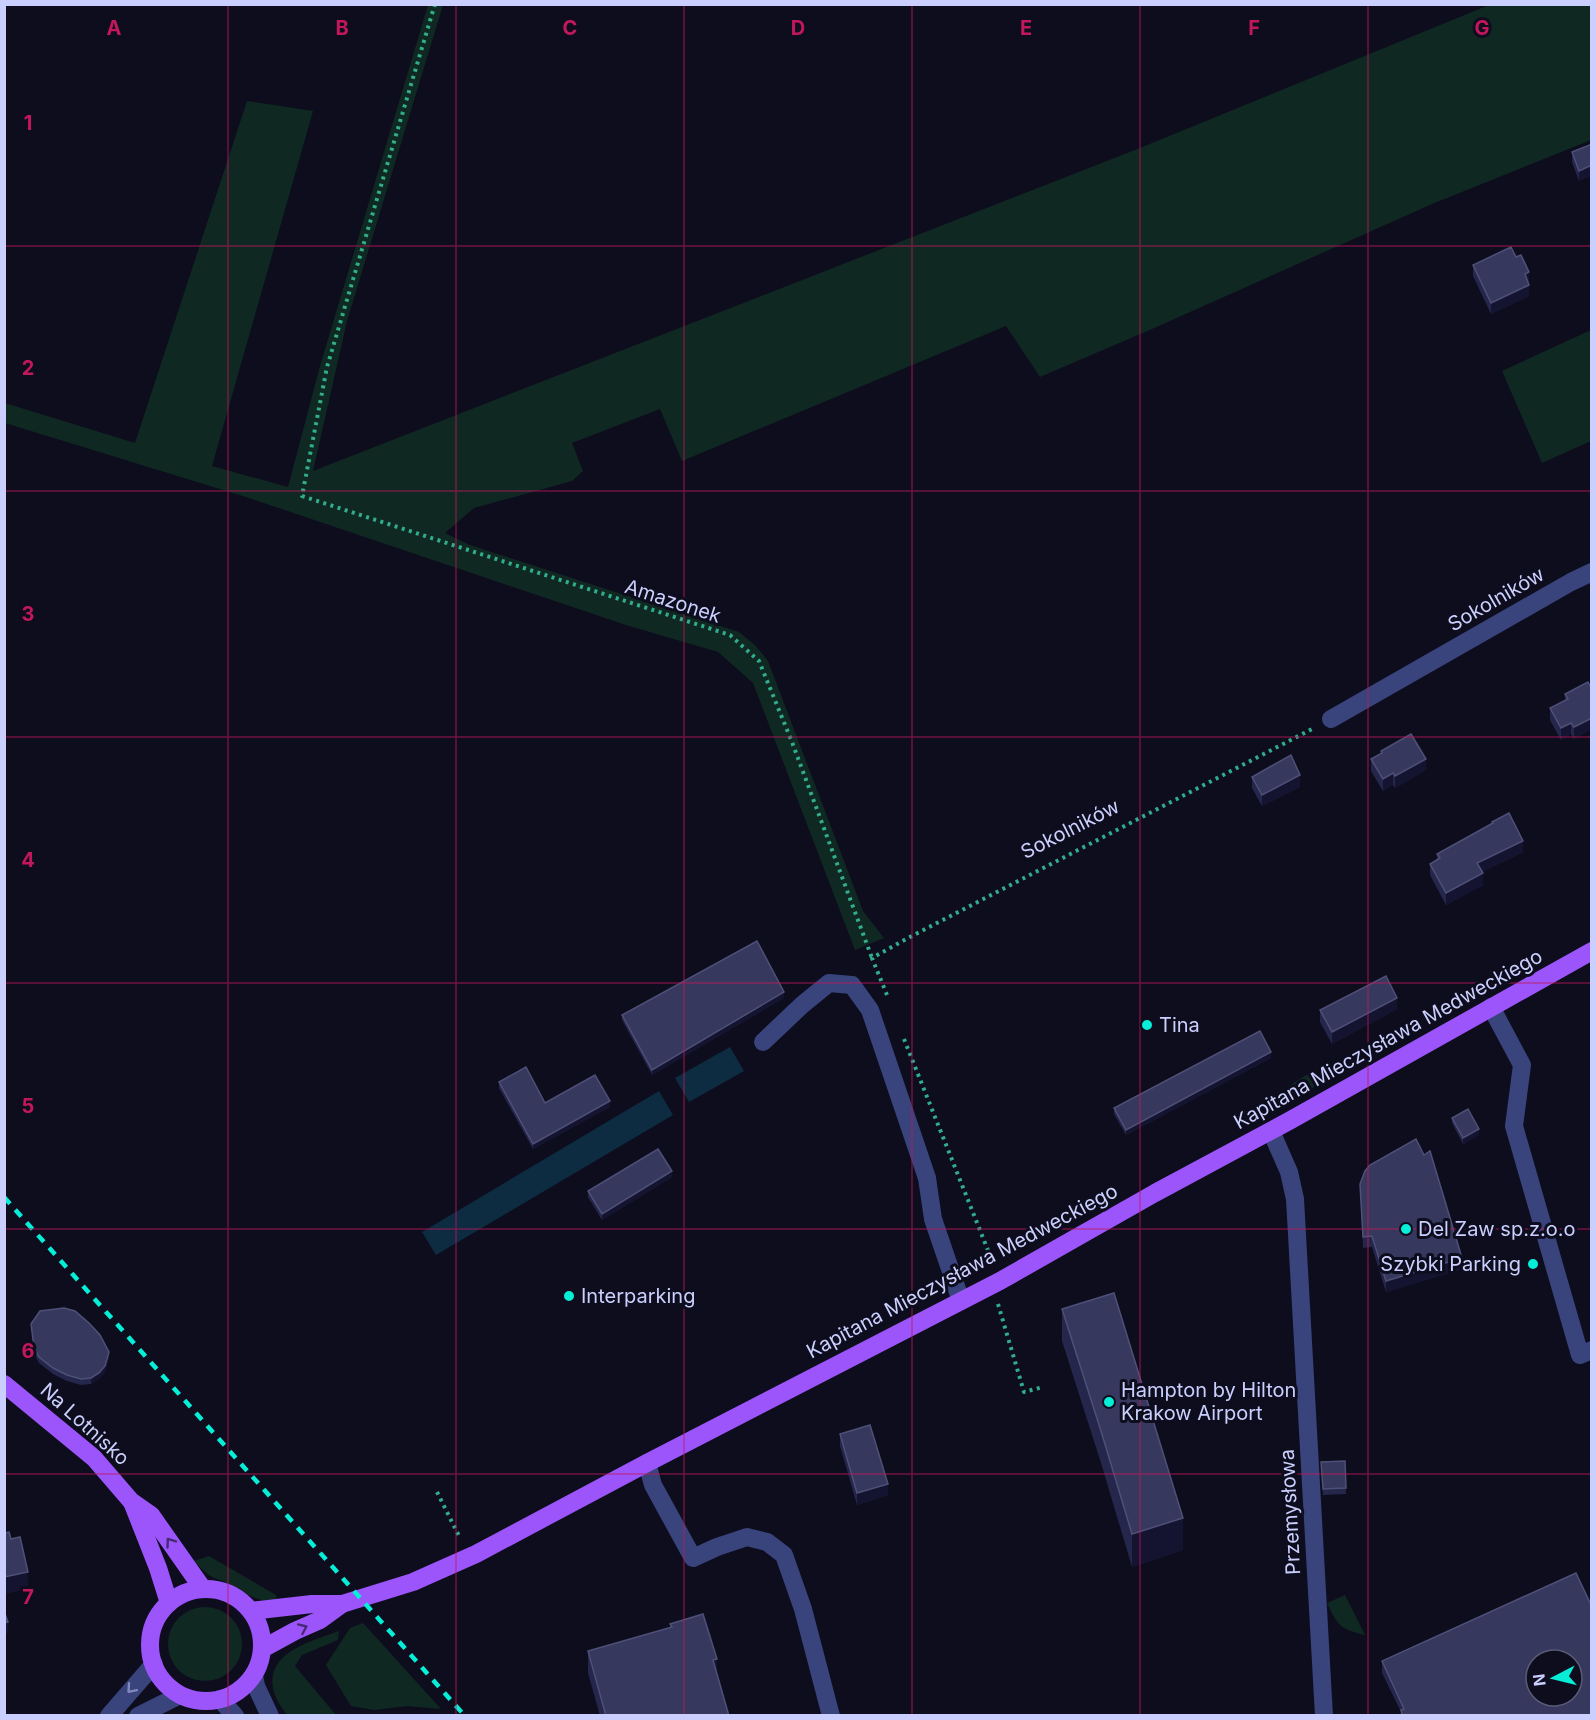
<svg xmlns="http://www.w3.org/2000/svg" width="1596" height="1720" viewBox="0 0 1596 1720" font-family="Inter,sans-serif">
<rect width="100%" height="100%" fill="#0d0d1e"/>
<!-- green -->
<g fill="#102822">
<path d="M 428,5 L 443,5 L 347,321 L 313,471 L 1135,150 L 1489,5 L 1591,5 L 1591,140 L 1432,204 L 1152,329 L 1040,377 L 1006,326 L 682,461 L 660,409 L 572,443 L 583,471 L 572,481 L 474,508 L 445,533 L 470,545 L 739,632 L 755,645 L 768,661 L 863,911 L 884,938 L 855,950 L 753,683 L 718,652 L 626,625 L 249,498 L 5,423 L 5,403 L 135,443 L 247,101 L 313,111 L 212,466 L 288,487 L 320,366 Z"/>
<path d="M 1591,330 L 1591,441 L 1542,463 L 1502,371 Z"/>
<path d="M 1316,1069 L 1314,1087 L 1303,1096 L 1287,1087 Z"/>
<path d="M 209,1556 L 276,1595 L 277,1600 C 254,1603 248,1593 229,1584 C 210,1576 209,1577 194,1561 Z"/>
<path d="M 1345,1595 L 1365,1635 C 1340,1629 1338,1626 1327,1603 Z"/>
<circle cx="205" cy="1644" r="37"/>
<path d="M 363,1623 L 441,1709 L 407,1706 L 374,1710 L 351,1706 L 326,1665 L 350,1628 Z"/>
<path d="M 339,1631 L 338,1640 L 302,1655 L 295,1666 L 336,1715 L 287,1715 C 283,1709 277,1702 275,1695 C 261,1653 310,1642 339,1631 Z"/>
</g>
<!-- water -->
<g fill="#0d2c41">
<path d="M 730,1047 L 744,1071 L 689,1102 L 675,1078 Z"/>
<path d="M 659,1091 L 673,1115 L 436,1255 L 422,1232 Z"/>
</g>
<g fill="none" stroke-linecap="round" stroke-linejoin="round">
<!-- path -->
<g stroke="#31ac8c" stroke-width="4" stroke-dasharray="3 4.5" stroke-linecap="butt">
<path d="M 435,4 L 327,367 L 302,496 L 730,635 L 759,661 L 792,742 L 872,958"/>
<path d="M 887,995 L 872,958 L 908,938 L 1314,728"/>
<path d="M 904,1039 L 993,1263"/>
<path d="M 998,1304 L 1024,1392 L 1043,1387"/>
<path d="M 437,1492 L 460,1538"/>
</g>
<!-- minor -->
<g stroke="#39437c" stroke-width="18">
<path d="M 1331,719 L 1571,582 L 1592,572"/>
<path d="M 1491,1007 L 1522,1065 L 1514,1126 L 1580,1355 L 1592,1350"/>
<path d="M 763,1042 L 802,1005 L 829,983 L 852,985 L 870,1010 L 927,1178 L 933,1219 L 961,1301"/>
<path d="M 1271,1131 L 1289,1172 L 1295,1199 L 1324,1716"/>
<path d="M 647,1463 L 653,1485 L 693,1558 L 717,1547 L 747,1537 L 767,1542 L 784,1555 L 803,1609 L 831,1716"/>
<path d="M 254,1675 L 256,1686 L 270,1716"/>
<path d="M 220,1699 L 235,1716"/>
<path d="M 109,1716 L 154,1664"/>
<path d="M 138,1716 L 180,1695"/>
</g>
<!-- major -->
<g stroke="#9c55fa" stroke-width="18">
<path d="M 4,1384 L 94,1458 L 131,1501 L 151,1515 L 203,1589"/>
<path d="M 132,1502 L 158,1568 L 169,1603"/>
<circle cx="206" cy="1645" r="56"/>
<path d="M 251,1611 L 312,1604 L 342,1604 L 413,1582 L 476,1554 L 647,1463 L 1000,1281 L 1155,1193 L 1289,1121 L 1592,951"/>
<path d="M 262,1649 L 295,1631 L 320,1620 L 342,1604"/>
</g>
<!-- rail -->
<path stroke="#07eed8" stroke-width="4.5" stroke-dasharray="9 8" stroke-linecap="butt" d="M 4,1197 L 465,1716"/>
</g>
<!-- wall -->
<g fill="#25264b">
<path d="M 1592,144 L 1579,181 L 1572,162 L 1572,152 Z"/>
<path d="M 1473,265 L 1529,283 L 1529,296 L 1491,314 L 1473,276 Z"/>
<path d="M 1592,690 L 1592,729 L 1574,739 L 1571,734 L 1561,740 L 1550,720 L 1550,708 L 1565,700 L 1565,694 Z"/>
<path d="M 1381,751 L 1426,770 L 1395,788 L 1393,785 L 1383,791 L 1371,771 L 1371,759 L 1381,754 Z"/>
<path d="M 1252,777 L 1300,787 L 1262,806 L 1252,788 Z"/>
<path d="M 1492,822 L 1523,852 L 1482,872 L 1483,885 L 1446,905 L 1430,875 L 1430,864 L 1437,860 L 1437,854 L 1492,824 Z"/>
<path d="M 784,998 L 652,1075 L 622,1020 L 622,1015 Z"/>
<path d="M 1397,1009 L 1332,1044 L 1320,1022 L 1320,1010 Z"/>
<path d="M 1271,1058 L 1126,1135 L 1114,1114 L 1114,1108 Z"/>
<path d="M 499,1082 L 545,1103 L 610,1107 L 533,1149 L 499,1088 Z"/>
<path d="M 1452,1118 L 1479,1135 L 1463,1144 L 1452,1123 Z"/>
<path d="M 672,1177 L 602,1220 L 588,1197 L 588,1191 Z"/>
<path d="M 1360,1184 L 1462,1269 L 1386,1292 L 1372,1247 L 1363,1248 Z"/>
<path d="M 1062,1309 L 1183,1550 L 1132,1567 L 1101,1463 L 1062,1341 Z"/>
<path d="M 31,1324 L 109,1357 L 105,1372 L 99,1379 L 91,1384 L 81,1385 L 67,1381 L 53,1374 L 39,1363 L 34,1353 Z"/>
<path d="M 840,1434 L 888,1495 L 857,1505 L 840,1446 Z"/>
<path d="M 1345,1461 L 1346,1494 L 1323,1495 L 1321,1462 Z"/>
<path d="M 1576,1573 L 1401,1714 L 1401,1712 L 1382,1673 L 1382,1661 Z"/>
<path d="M 670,1624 L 717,1675 L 729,1716 L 600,1716 L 588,1673 L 588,1651 L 670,1628 Z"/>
</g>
<!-- shaded-wall -->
<g fill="#141431">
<path d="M 1592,165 L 1592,176 L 1579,181 L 1579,171 Z"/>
<path d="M 1529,272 L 1529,283 L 1525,286 L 1525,274 Z"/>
<path d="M 1529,285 L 1529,296 L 1491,314 L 1491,303 Z"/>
<path d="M 1592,718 L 1592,729 L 1574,739 L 1574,727 Z"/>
<path d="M 1571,723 L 1571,734 L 1561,740 L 1561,728 Z"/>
<path d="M 1426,759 L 1426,770 L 1395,788 L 1395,776 Z"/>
<path d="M 1393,773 L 1393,785 L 1383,791 L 1383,779 Z"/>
<path d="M 1300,775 L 1300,787 L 1262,806 L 1262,795 Z"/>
<path d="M 1523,841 L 1523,852 L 1477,875 L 1477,863 Z"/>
<path d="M 1483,873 L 1483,885 L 1446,905 L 1446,893 Z"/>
<path d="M 784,992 L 784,998 L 652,1075 L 652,1070 Z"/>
<path d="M 1397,998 L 1397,1009 L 1332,1044 L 1332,1032 Z"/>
<path d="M 1271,1052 L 1271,1058 L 1126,1135 L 1126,1130 Z"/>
<path d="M 610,1101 L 610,1107 L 533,1149 L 533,1144 Z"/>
<path d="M 1479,1129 L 1479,1135 L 1463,1144 L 1463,1138 Z"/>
<path d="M 672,1171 L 672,1177 L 602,1220 L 602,1214 Z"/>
<path d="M 1462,1258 L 1462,1269 L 1386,1292 L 1386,1281 Z"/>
<path d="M 109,1352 L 109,1357 L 105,1372 L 99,1379 L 91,1384 L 91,1378 Z"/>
<path d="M 888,1484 L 888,1495 L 857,1505 L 857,1493 Z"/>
<path d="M 1183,1518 L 1183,1550 L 1132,1567 L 1132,1534 Z"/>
<path d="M 28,1572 L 28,1589 L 4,1594 L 4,1577 Z"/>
<path d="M 8,1622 L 8,1633 L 4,1634 L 4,1623 Z"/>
<path d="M 717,1659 L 717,1680 L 713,1660 Z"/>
</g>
<!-- building -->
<g fill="#37385e" stroke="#4e5077" stroke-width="1.5" fill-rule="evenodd">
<path d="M 1592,144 L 1592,165 L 1579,171 L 1572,152 Z"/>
<path d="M 1511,247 L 1516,257 L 1521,255 L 1529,272 L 1525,274 L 1529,285 L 1491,303 L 1473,265 Z"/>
<path d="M 1588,682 L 1592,690 L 1592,718 L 1574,727 L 1571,723 L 1561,728 L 1550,708 L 1568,699 L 1565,694 Z"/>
<path d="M 1411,734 L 1426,759 L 1395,776 L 1393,773 L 1383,779 L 1371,759 L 1382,753 L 1381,751 Z"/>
<path d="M 1291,755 L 1300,775 L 1262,795 L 1252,777 Z"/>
<path d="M 1509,813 L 1523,841 L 1477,863 L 1483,873 L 1446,893 L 1430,864 L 1440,858 L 1437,854 L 1493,823 L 1492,822 Z"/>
<path d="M 757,941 L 784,992 L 652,1070 L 622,1015 Z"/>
<path d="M 1386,976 L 1397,998 L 1332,1032 L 1320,1010 Z"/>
<path d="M 1260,1031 L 1271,1052 L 1126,1130 L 1114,1108 Z"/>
<path d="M 526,1067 L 545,1103 L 595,1075 L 610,1101 L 533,1144 L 499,1082 Z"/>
<path d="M 1468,1109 L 1479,1129 L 1463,1138 L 1452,1118 Z"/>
<path d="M 1416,1139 L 1424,1155 L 1430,1151 L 1462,1258 L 1386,1281 L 1372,1236 L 1363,1237 L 1360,1184 L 1365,1171 L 1370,1165 Z"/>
<path d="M 658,1149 L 672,1171 L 602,1214 L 588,1191 Z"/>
<path d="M 1114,1293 L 1183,1518 L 1132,1534 L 1101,1431 L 1062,1309 Z"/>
<path d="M 64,1308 L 75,1311 L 89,1323 L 100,1335 L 109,1352 L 105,1366 L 99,1373 L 91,1378 L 81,1379 L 67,1375 L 53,1368 L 39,1357 L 34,1347 L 31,1324 L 40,1311 Z"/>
<path d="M 870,1425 L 888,1484 L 857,1493 L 840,1434 Z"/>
<path d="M 1345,1461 L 1346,1488 L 1323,1489 L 1321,1462 Z"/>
<path d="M 9,1532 L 11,1539 L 20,1537 L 28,1572 L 4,1577 L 4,1533 Z"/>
<path d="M 1576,1573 L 1592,1607 L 1592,1716 L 1398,1716 L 1402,1714 L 1401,1710 L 1404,1709 L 1382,1661 ZM 1536,1660 L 1572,1660 L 1572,1696 L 1536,1696 Z"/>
<path d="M 4,1611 L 8,1622 L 4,1623 Z"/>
<path d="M 703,1614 L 717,1659 L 713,1660 L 729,1716 L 606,1716 L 588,1651 L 672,1627 L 670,1624 Z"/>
</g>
<!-- one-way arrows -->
<defs><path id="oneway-chevron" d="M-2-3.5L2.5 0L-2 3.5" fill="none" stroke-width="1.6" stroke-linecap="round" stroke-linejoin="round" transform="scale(1.5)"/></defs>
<g stroke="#462a76">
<use href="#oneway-chevron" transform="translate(170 1542) rotate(-126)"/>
<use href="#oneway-chevron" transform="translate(303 1628) rotate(-24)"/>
</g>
<use stroke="#8289bc" href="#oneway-chevron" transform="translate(131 1689) rotate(131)"/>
<!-- grid -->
<path fill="none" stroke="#c2185b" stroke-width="1.5" stroke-opacity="0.55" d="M 228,4 L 228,1716M 456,4 L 456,1716M 684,4 L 684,1716M 912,4 L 912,1716M 1140,4 L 1140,1716M 1368,4 L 1368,1716M 4,246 L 1592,246M 4,491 L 1592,491M 4,737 L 1592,737M 4,983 L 1592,983M 4,1229 L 1592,1229M 4,1474 L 1592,1474"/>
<!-- markers -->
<g fill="#07eed8" stroke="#0d0d1e" stroke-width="2">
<circle cx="1147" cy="1025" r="6"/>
<circle cx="1406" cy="1229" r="6"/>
<circle cx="1533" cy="1264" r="6"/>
<circle cx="569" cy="1296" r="6"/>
<circle cx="1109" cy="1402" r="6"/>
</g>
<g text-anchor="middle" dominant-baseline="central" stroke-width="6" stroke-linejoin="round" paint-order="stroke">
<!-- street labels -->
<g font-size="20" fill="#cbcffd" stroke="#0d0d1e">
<text transform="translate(1496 599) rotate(-30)">Sokolników</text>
<text transform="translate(673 601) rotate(18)">Amazonek</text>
<text transform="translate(1070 829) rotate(-27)">Sokolników</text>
<text transform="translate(1388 1039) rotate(-29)">Kapitana Mieczysława Medweckiego</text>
<text transform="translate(962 1271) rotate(-28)">Kapitana Mieczysława Medweckiego</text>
<text transform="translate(85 1424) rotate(42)">Na Lotnisko</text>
<text transform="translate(1290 1512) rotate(-93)">Przemysłowa</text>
</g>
<!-- poi labels -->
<g font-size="20" fill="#cbcffd" stroke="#0d0d1e" text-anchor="start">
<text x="1159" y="1025">Tina</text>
<text x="1418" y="1229">Del Zaw sp.z.o.o</text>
<text x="1521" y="1264" text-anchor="end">Szybki Parking</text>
<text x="581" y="1296">Interparking</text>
<text x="1121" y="1390">Hampton by Hilton<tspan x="1121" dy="23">Krakow Airport</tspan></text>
</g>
</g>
<g font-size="20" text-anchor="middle" font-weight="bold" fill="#c2185b" stroke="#0d0d1e" stroke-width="6" stroke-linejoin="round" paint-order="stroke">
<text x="114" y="35">A</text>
<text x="342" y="35">B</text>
<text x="570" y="35">C</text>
<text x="798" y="35">D</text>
<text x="1026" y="35">E</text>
<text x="1254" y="35">F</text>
<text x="1482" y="35">G</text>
<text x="28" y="130">1</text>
<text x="28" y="375">2</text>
<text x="28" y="621">3</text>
<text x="28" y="867">4</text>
<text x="28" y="1113">5</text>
<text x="28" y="1358">6</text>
<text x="28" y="1604">7</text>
</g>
<!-- border -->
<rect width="1596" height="1720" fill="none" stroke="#cbcffd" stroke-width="12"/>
<!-- north arrow -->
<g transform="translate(1554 1678) rotate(263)"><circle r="28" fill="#0d0d1e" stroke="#595b77" stroke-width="1.5"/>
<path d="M0-4.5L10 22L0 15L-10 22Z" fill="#07eed8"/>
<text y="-9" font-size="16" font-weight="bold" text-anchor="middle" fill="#cbcffd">N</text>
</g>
</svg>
